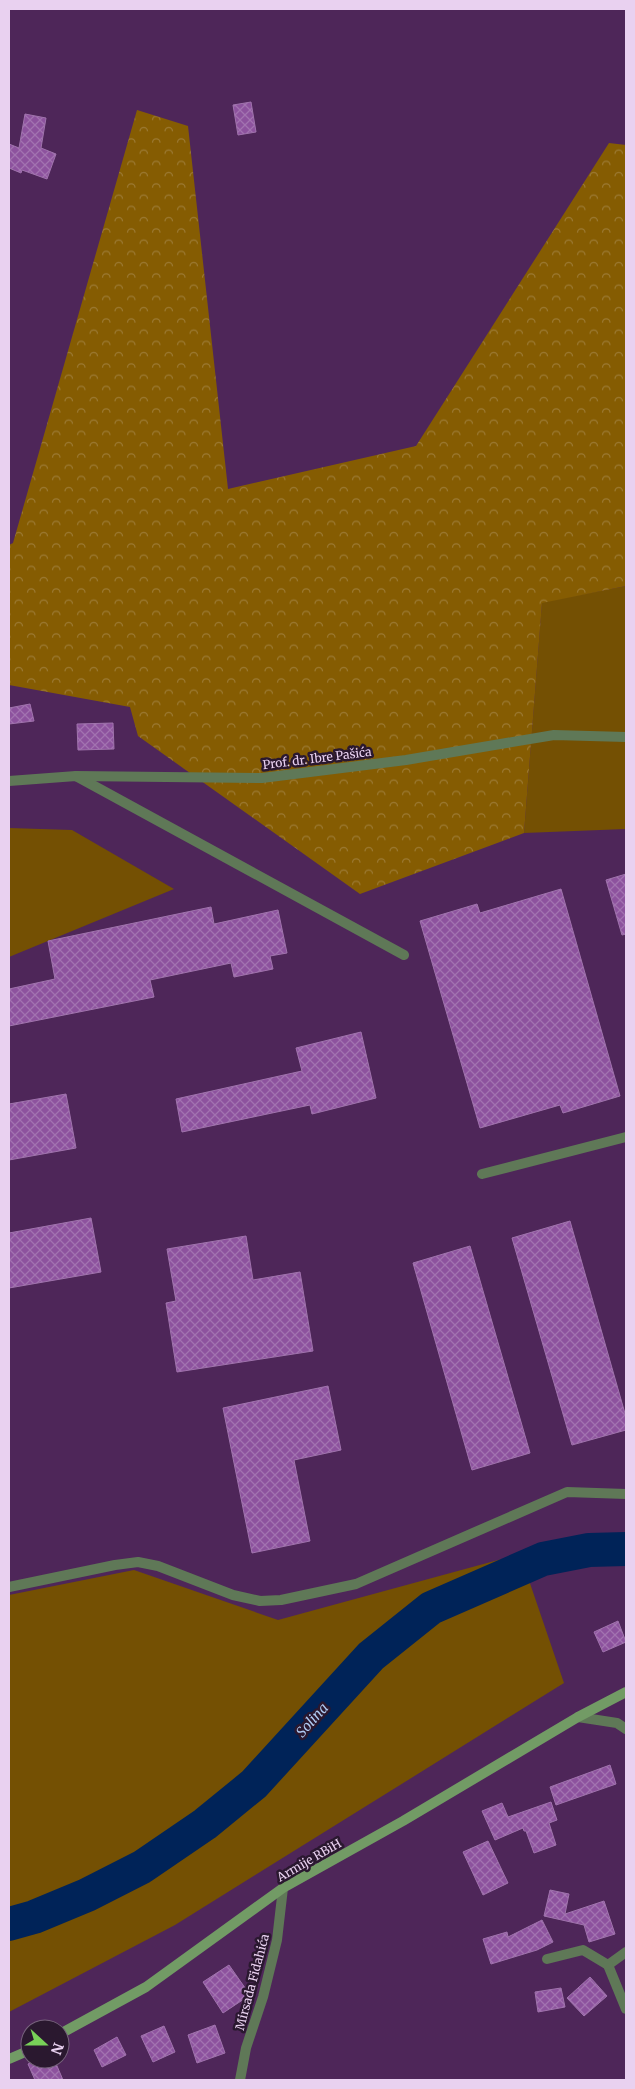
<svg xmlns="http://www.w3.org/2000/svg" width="635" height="2089" viewBox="0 0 635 2089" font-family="Merriweather,serif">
<defs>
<pattern id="forest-crowns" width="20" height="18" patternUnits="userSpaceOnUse" patternTransform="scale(1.25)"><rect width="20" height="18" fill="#855c02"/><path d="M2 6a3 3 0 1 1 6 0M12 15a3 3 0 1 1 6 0" fill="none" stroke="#9c7a34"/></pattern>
<pattern id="building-cross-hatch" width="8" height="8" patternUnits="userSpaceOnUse" patternTransform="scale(1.25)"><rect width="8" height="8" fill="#8d529e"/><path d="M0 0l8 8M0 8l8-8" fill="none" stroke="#a272b0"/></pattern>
</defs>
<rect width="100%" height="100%" fill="#4e2659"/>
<!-- green -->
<g fill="#745003">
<path d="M 626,586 L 626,829 L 524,833 L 542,602 Z"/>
<path d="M 9,828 L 72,830 L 174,889 L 9,957 Z"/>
<path d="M 520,1554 L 564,1683 L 175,1925 L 9,2012 L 9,1595 L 134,1570 L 278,1620 Z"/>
</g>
<!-- forest -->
<path fill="url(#forest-crowns)" d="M 137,110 L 188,126 L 228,489 L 416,446 L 609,143 L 626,145 L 626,586 L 542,603 L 524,833 L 360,894 L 138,736 L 130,707 L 9,685 L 9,545 L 13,543 Z"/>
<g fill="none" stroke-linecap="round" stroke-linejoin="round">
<!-- river -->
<path stroke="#002358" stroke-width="34" d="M 9,1924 L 34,1917 L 87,1895 L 142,1867 L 205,1824 L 254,1784 L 371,1656 L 431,1608 L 543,1559 L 589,1550 L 626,1549"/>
</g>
<!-- building -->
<g fill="url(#building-cross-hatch)" stroke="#a073ad">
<path d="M 251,102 L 256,132 L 238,135 L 233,105 Z"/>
<path d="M 25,114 L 46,118 L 41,148 L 56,154 L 47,179 L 22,170 L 21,173 L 9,168 L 9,144 L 19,148 Z"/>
<path d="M 30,704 L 34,721 L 9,724 L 9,708 Z"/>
<path d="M 113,723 L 114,749 L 78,750 L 77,724 Z"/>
<path d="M 626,874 L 626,934 L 622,935 L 606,880 Z"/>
<path d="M 561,889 L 620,1096 L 563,1113 L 560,1105 L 480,1128 L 420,921 L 477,904 L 480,913 Z"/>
<path d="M 211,907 L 214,924 L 278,910 L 287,953 L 270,956 L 273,969 L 234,977 L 231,963 L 150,980 L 154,997 L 9,1026 L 9,989 L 55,979 L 48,941 Z"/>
<path d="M 361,1032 L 376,1098 L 312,1114 L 310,1105 L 182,1132 L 176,1099 L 302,1071 L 296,1048 Z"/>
<path d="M 66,1094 L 76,1148 L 9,1160 L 9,1104 Z"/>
<path d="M 91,1218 L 101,1272 L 9,1288 L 9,1233 Z"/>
<path d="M 570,1221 L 626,1417 L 626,1430 L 572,1445 L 512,1238 Z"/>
<path d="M 246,1236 L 253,1280 L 300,1272 L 313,1351 L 177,1372 L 166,1303 L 176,1301 L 167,1249 Z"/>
<path d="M 470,1246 L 530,1453 L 472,1470 L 413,1263 Z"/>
<path d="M 328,1386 L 341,1450 L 294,1460 L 310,1541 L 252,1553 L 223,1408 Z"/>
<path d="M 618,1621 L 626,1642 L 603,1652 L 594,1632 Z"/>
<path d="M 610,1765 L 616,1784 L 556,1805 L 550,1787 Z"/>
<path d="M 551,1802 L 557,1820 L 549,1823 L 556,1845 L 534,1853 L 526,1831 L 524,1831 L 523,1828 L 495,1840 L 482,1811 L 502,1803 L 508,1817 Z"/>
<path d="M 488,1841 L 508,1883 L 483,1895 L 463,1852 Z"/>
<path d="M 550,1890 L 569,1894 L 565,1914 L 604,1901 L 615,1934 L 589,1942 L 584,1925 L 544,1916 Z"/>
<path d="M 542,1920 L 553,1942 L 537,1950 L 491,1964 L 483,1939 L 507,1932 L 508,1937 Z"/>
<path d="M 229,1965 L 250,1995 L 223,2013 L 203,1982 Z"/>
<path d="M 590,1977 L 607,1996 L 584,2016 L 567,1998 Z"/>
<path d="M 561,1988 L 565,2007 L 538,2012 L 535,1992 Z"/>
<path d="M 215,2025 L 225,2053 L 197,2063 L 188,2035 Z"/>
<path d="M 164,2026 L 175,2052 L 153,2062 L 141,2036 Z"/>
<path d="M 117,2037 L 126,2055 L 102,2067 L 94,2050 Z"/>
<path d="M 38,2059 L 54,2059 L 63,2080 L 35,2080 L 28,2064 Z"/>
</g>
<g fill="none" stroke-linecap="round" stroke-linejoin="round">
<!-- service -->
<g stroke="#5f7857" stroke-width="10">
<path d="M 76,776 L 404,955"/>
<path d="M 482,1174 L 626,1137"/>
<path d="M 9,1587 L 115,1565 L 138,1562 L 158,1566 L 233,1595 L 260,1601 L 281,1600 L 356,1584 L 567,1492 L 626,1494"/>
</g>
<!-- minor -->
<g stroke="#5f7857" stroke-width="10">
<path d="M 9,781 L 76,776 L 262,778 L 406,760 L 554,735 L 626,737"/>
<path d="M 578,1717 L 617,1723 L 626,1729"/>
<path d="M 626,1952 L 608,1965 L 626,2009"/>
<path d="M 547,1959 L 583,1950 L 608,1965"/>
<path d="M 240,2080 L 246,2048 L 263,1997 L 277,1940 L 283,1888"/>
</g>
<!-- secondary -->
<g stroke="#729b65" stroke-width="10">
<path d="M 60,2034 L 146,1987 L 283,1888 L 403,1821 L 578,1717 L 626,1692"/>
<path d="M 9,2059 L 30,2050"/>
</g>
</g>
<g text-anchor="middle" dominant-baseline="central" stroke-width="5" stroke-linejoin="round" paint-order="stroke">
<!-- street labels -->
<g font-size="12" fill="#e9d1f0" stroke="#2a182f">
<text transform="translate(317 758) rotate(-7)">Prof. dr. Ibre Pašića</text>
<text transform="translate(309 1860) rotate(-30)">Armije RBiH</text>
<text transform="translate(252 1982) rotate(-75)">Mirsada Fidahića</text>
</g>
<!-- water labels -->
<g font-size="14" font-style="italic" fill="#afcaf2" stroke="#2a182f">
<text transform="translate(312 1720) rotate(-48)">Solina</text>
</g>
</g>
<!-- border -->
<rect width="635" height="2089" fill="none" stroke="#e9d1f0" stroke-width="20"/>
<!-- north arrow -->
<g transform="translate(45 2044) rotate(111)"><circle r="24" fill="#2a182f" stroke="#76627c"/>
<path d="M0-4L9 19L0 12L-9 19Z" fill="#78d158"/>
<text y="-8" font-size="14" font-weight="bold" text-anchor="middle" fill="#e9d1f0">N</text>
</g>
</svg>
